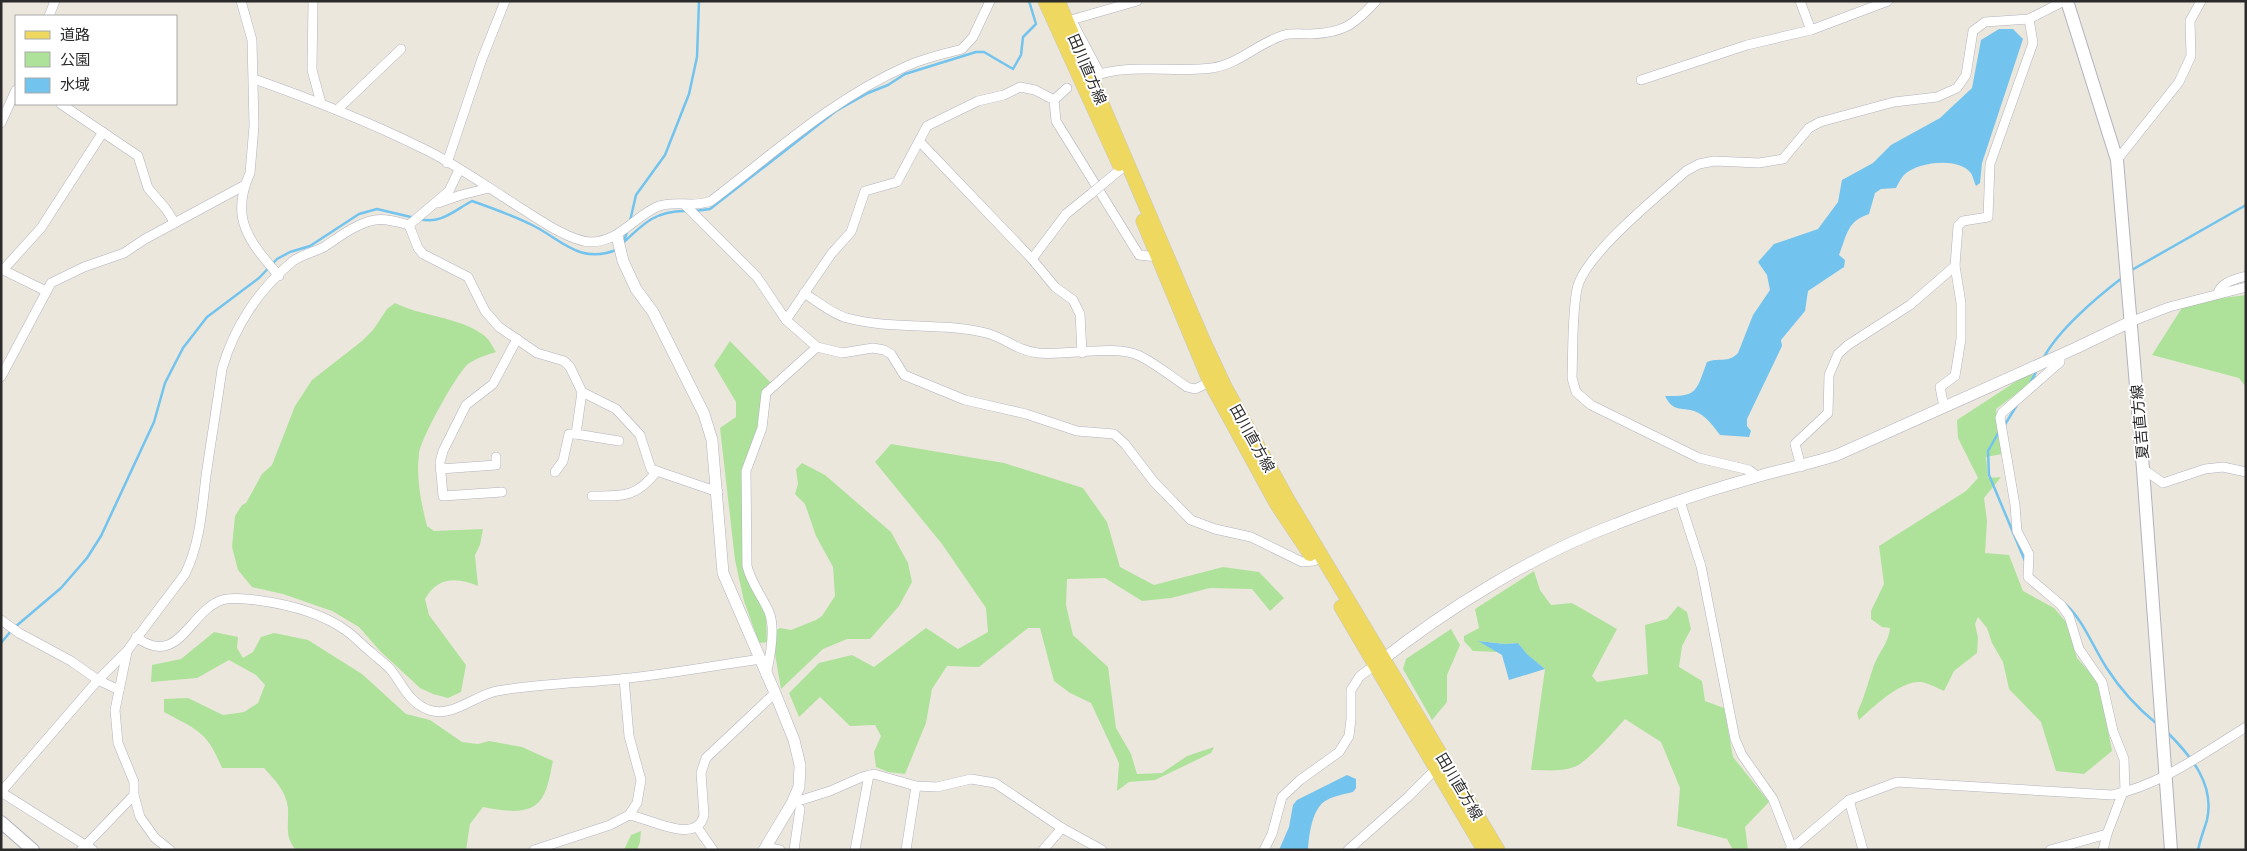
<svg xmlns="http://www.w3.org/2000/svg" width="2247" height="851" viewBox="0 0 2247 851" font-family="'Open Sans','Noto Sans JP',sans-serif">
<rect width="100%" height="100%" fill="#ece7dd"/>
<!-- green -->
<g fill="#aee29b">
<path d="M 2246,295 L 2246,387 L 2239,378 L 2152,355 L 2185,303 Z"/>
<path d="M 395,303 C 420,316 459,317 482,334 C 489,338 492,346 496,352 C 486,355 477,358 468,364 C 457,373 420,440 419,454 C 416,479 421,502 427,526 L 434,531 L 483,529 L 480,545 L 475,555 L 478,586 C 456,577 438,577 425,599 L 429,615 L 466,665 L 461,692 L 448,698 L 433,694 L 420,688 L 380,651 L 359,627 L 332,611 L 283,594 L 252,587 L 238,570 L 232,547 L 235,516 L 242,505 L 246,503 L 262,474 L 272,465 L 295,406 L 312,380 L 362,341 L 373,330 L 387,309 Z"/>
<path d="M 730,341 L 772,384 L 761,398 L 757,432 L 742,471 L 744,567 L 766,614 L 767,642 L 759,643 L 744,601 L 735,560 L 720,428 L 736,417 L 736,402 L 714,365 Z"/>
<path d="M 2029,373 L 2039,377 L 1996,409 L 2002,454 L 1986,457 L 1988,478 L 2001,477 L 1984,498 L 1987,521 L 1985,553 L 2009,555 L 2023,591 L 2054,608 L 2066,622 L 2077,658 L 2099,683 L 2112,751 L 2084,774 L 2056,771 L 2041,722 L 2009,689 L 2003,662 L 1992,643 L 1987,628 L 1978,617 L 1975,624 L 1978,638 L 1977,653 L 1954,671 L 1944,691 C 1937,688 1928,683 1921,682 C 1901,680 1873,707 1859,720 L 1857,713 C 1865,696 1868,682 1874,665 C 1879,652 1889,642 1890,628 L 1882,627 L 1871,619 L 1871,611 L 1884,584 L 1879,546 L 1966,491 L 1978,478 L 1958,438 L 1957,420 Z"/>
<path d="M 891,444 L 1004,463 L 1083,488 L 1107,522 L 1120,567 L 1154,585 L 1223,567 L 1259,572 L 1284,598 L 1270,611 L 1252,589 L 1210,588 L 1171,598 L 1142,601 L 1105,578 L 1067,579 L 1066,605 L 1073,635 L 1108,667 L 1116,728 L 1131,754 L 1137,774 L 1162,773 L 1187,756 L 1214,747 L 1211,753 L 1155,780 L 1129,782 L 1117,791 L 1119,763 L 1091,703 L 1070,693 L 1054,681 L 1040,628 L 1028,628 L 979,667 L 947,666 L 932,689 L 926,723 L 905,774 L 888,772 L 876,767 L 874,752 L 881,736 L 875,725 L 850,726 L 820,697 L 799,717 L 789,693 L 819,663 L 852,655 L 874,667 L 926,628 L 958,649 L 988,632 L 986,608 L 942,544 L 875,462 Z"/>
<path d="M 802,463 L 825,475 L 891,532 L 908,563 L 912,582 L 899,606 L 870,639 L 847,639 L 823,649 L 781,689 L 773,642 L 773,632 L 780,628 L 791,630 L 816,620 L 822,616 L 835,596 L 833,567 L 816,536 L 805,504 L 795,494 L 798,484 L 796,469 Z"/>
<path d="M 1534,571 L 1540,590 L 1551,605 L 1572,603 L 1617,629 L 1592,676 L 1597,682 L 1648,674 L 1645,625 L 1667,619 L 1678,606 L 1687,612 L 1691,629 L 1682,646 L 1679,667 L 1702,681 L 1705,701 L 1724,708 L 1733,757 L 1769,802 L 1745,827 L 1748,850 L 1733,850 L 1727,839 L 1677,826 L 1680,788 L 1661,742 L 1625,719 C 1615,730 1587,763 1574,767 C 1561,772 1545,770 1531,770 L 1545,669 L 1527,654 L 1518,643 L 1505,644 L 1479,641 L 1497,652 L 1473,651 L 1464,641 L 1464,636 L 1479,628 L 1475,609 Z"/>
<path d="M 1451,629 L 1460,645 L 1447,675 L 1447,702 L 1432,720 L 1403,669 L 1406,659 Z"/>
<path d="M 214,632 L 238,637 L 237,648 L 243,658 L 253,652 L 261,637 L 274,633 L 308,640 L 362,674 L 406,714 L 430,720 L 462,742 L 478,744 L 489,741 L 522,747 L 553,761 C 550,774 548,792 539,802 C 526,816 499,810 483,807 L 470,824 L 466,850 L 296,850 C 284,837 289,824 288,808 C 286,791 275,780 264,768 L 222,768 C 207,731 197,730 164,712 L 164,699 L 188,698 L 223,715 L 244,712 L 258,703 L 265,685 L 256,675 L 229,660 L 197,678 L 151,682 L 152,665 L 181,659 Z"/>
<path d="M 641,831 L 640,842 L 637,850 L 624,850 L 631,835 Z"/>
</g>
<!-- water -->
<g fill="#72c3ed">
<path d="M 1999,29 L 2013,29 L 2023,39 L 1982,163 L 1980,183 L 1976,186 C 1974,182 1973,175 1970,172 C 1957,157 1917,162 1904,175 C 1901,178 1898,184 1896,188 L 1881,189 L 1875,193 L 1869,214 C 1847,221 1847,235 1839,255 L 1845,260 L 1844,267 L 1808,291 L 1805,311 L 1781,340 L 1782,346 L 1747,419 L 1747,426 L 1751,431 L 1749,437 L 1720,435 C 1713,426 1706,415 1694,411 C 1680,407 1673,412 1665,396 C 1698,397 1696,391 1707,362 C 1718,357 1728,364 1738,353 L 1753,315 L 1770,290 L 1767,275 L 1758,262 L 1774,244 L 1818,229 L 1838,202 L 1842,180 L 1873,163 L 1891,145 L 1940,118 L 1972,88 L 1981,40 Z"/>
<path d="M 1478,641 L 1505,644 L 1518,643 L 1527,654 L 1545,669 L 1509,680 L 1502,655 Z"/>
<path d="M 1347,775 L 1356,779 L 1356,788 L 1353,792 C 1345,794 1334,796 1327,800 C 1312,807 1309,835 1308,850 L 1279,850 L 1289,827 L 1293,805 L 1297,800 Z"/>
</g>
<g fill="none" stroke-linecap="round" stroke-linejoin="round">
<!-- stream -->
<g stroke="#72c3ed" stroke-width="2.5">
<path d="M 695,211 L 710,209 L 836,111 L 868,93 L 888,85 L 905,74 L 976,52 L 984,52 L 1013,69 L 1021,55 L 1023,37 L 1036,24 L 1029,1"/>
<path d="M 420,219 C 440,225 455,210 472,201 C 492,208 514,216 534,226 C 563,241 580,264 616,250"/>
<path d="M 630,221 L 636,195 L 665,155 L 689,94 L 697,57 L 699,1"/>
<path d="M 624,241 L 628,229"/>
<path d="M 622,244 C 643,224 656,210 687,211"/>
<path d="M 2130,271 L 2246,205"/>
<path d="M 2043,359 C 2057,331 2097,297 2122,278"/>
<path d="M 2029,385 L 2037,370"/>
<path d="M 2004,426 L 2017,405"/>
<path d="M 2000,430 L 1988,451 L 1989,475 L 2025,561"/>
<path d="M 2064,603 C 2083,619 2092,645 2106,667 C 2120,689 2136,707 2157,724"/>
<path d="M 15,627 L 61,588 L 87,558 L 101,536 L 154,422 L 165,383 L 183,348 L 207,317 L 259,278 L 277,259 L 290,252 L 310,246 L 359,214 L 377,209 L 415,218"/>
<path d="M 1,643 L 11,631"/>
<path d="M 2167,732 C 2191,756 2215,784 2207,820 C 2204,830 2200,840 2198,850"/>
</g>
<!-- minor casing -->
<g stroke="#b1b2be" stroke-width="10">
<g id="minor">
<path d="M 241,1 L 252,40 L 254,126 L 250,173 C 229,219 250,242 279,276"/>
<path d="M 313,1 L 312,70 L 321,103"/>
<path d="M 1800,1 L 1811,30"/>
<path d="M 49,16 L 55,1"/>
<path d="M 1071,20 L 1137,1"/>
<path d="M 1073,23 L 1100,74"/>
<path d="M 1094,76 C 1127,63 1177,73 1212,68 C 1239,64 1258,43 1284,35 C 1292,33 1302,34 1311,34 C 1343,33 1354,25 1376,1"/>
<path d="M 254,79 C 311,99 367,121 422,148 C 456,164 487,187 519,207 C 537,218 569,241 590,242 C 620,242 634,216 659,206 C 676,200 694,208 711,201 C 774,153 834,98 907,66 C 924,58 944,54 962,49 L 973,37 L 990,1"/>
<path d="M 1641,80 L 1747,45 L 1811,30 L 1888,1"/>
<path d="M 1054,100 L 1056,121 L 1139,255 L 1158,257"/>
<path d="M 61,104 L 138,156 L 148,188 L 166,209 L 175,223"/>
<path d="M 337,110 L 401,49"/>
<path d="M 1,123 L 16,90"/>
<path d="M 920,142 L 1032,259 L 1055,287 L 1073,300 L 1080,314 L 1082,353"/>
<path d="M 2117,160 L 2179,82 L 2191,56 L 2190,21 L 2201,1"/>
<path d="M 447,163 L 482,59 L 505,1"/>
<path d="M 1104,183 L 1121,169"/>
<path d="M 438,203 L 461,195 L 489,188"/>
<path d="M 685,205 L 757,277 L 786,320 L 817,347 L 842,353 L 873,348 L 884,350 L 891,354 L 904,375 L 965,400 L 1026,414 L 1077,431 L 1114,434 L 1125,444 L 1154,482 L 1191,520 L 1215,529 L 1251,537 L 1302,562 L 1314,561"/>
<path d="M 409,225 L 418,248 L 423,254 L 468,277 L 485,311 L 499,327 L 537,353 L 564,361 L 570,367 L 582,392 L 616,409 L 640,435 L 651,469 L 718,492"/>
<path d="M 1032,259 L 1066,214 L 1092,193"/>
<path d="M 1,269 L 46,291"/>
<path d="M 3,270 L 41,228 L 103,132"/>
<path d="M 804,293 C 817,301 832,314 847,318 C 891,330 943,322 986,333 C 1006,338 1015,350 1038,353 C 1067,356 1116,344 1140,356 C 1156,364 1172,377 1187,387 L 1195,389 L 1210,382"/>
<path d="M 2218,293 C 2221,282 2236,279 2246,276"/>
<path d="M 786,320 L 832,253 L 851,232 L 865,191 L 897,182 L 927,126 L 978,101 L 1004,95 L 1020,87 L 1035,90 L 1054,100 L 1067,88"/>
<path d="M 2130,322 L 2169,307 L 2246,287"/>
<path d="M 2060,355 L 2060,362 L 2002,413 L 2000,418 L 2015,505 L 2017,531 L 2029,554 L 2028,577 L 2061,605 L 2069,616 L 2079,649 L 2102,682 L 2113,731 L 2124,759 L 2125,792"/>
<path d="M 1,377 L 51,283 L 84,267 L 124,253 L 145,239 L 245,185"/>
<path d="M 582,392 L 576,434 L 619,441"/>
<path d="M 1944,407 L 1940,387 L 1955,376 L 1961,339 L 1961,303 L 1955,266 L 1958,226 L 1963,221 L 1988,217 L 1990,164 L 2033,43 L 2029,19"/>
<path d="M 1801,467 L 1795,444 L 1828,413 L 1829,375 L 1838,354 L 1848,345 L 1910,305 L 1955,266"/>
<path d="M 440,469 L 496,465 L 496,457"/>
<path d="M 2143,469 L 2163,483 L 2205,469 L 2223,467 L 2246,472"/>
<path d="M 555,472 L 563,461 L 569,434 L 576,434"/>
<path d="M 1757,476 L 1749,470 L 1699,458 L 1591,405 L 1576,392 L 1572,378 C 1573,351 1572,314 1577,289 C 1584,255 1659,195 1686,171 L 1699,164 L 1714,161 L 1759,163 L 1783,159 L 1809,128 L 1820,122 L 1894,102 L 1937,97 L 1957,88 L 1966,75 L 1973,31 L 1985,22 L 2029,19 L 2064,1"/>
<path d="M 502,492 L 443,496 L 440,462 L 443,451 L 466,405 L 493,384 L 517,339"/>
<path d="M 592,496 C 623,496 636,498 657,471"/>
<path d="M 1680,501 L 1701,566 L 1735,739 L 1742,755 L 1773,799 L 1792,848"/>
<path d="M 1,620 L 19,633 L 71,661 L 98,680 L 119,690"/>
<path d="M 136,637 C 179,669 189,611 222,600 C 232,597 245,599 256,600 C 286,604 323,613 348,632 C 356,638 363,646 371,652 C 377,658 385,663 391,670 C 403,685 409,703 429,710 C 453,718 475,695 497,691 C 538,684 580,683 621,679 C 668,674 714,666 760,659"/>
<path d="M 127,652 L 115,710 L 118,743 L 134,782 L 134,795 L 140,817 L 155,838 L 170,850"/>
<path d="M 766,675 C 770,658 776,629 769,612 C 762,596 751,583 747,566 L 746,471 L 762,428 L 766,393 L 817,347"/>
<path d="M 624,678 L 629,736 L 641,780 L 637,803 L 629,815"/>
<path d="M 1849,800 L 1863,850"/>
<path d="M 792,803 L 830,791 L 862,777 L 874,774 L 916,786 L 937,787 L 971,779 L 995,783 L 1062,828 L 1102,850"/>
<path d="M 697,827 L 713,850"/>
<path d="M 766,847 L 780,850"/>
<path d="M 81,850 L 134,795"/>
<path d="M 93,850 L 1,792 L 98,680 L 127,651 L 185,574 C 200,544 202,509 206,476 C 211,441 217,405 222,369 C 234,327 259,289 293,261 C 301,255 314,252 324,247 C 339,237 357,223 375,220 C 385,218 398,222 409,225 L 449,191 L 459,170"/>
<path d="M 534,850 L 610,825 L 629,815 C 649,818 697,846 704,815 L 701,773 L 706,758 L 775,693"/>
<path d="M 794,850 L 800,809"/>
<path d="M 855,850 L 869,775"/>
<path d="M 906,850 L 916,786"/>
<path d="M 1043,850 L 1062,828"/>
<path d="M 1264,850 L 1272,834 L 1282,797 L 1300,780 L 1339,752 L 1349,736 L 1351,719 L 1351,690 L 1360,676 L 1375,665"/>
<path d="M 1348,850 L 1408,797 L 1437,768"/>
<path d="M 1790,850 L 1849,800 L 1897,782 L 2112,795 C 2161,785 2204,753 2246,727"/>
<path d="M 2050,850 L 2107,834"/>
<path d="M 2103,850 L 2107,834 L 2123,792"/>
</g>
</g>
<!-- tertiary casing -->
<g stroke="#b1b2be" stroke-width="12">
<g id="tertiary">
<path d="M 617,236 L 623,261 L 636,289 L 653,312 L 704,414 L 712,440 L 723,573 L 775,693 L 794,740 L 800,765 L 799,787 L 792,803 L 764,850"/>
<path d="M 1377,664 C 1446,609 1533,555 1616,524 C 1661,506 1709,490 1756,477 C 1783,469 1810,464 1837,455 L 2076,348 L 2130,322"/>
</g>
</g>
<!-- secondary casing -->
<g stroke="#b1b2be" stroke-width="14">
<g id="secondary">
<path d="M 2067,1 L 2117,160 L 2143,469 L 2171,850"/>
<path d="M 1,822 L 33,850"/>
</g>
</g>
<!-- primary casing -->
<g stroke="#c8c8c8" stroke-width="15">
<g id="primary">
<path d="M 1045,1 L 1119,164"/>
<path d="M 1058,1 L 1203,340 L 1225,387 L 1288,500 L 1498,850"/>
<path d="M 1143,221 L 1210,382 L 1276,503 L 1310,554"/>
<path d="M 1341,607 L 1484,850"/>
</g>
</g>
<!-- minor -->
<use href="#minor" stroke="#fff" stroke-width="9"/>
<!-- tertiary -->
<use href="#tertiary" stroke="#fff" stroke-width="11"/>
<!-- secondary -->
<use href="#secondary" stroke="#fff" stroke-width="12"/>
<!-- primary -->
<use href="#primary" stroke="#eed860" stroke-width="14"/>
<!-- minor-bridge casing -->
<g stroke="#b1b2be" stroke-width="10" stroke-linecap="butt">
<path id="minor-bridge" d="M 1092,193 L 1104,183"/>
</g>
<!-- minor-bridge -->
<use href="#minor-bridge" stroke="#fff" stroke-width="9"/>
</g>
<g text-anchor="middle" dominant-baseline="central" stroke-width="4" stroke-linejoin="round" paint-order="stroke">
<!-- street labels -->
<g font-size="15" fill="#2b2b2b" stroke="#fff">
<text transform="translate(1088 69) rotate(67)">田川直方線</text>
<text transform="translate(2139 422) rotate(-95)">夏吉直方線</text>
<text transform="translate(1253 438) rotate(61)">田川直方線</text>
<text transform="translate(1460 786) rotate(59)">田川直方線</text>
</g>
</g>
<!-- border -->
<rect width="2247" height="851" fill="none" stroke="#2b2b2b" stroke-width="5"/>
<!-- legend -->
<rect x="15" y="15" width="162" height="90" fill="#ffffff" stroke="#aaaaaa"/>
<rect x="25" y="31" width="25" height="8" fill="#eed860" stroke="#aaaaaa"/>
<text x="60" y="40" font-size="15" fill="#2b2b2b">道路</text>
<rect x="25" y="52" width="25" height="15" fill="#aee29b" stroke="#aaaaaa"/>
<text x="60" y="65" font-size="15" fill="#2b2b2b">公園</text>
<rect x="25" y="78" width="25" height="15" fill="#72c3ed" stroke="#aaaaaa"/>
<text x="60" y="90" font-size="15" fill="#2b2b2b">水域</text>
</svg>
